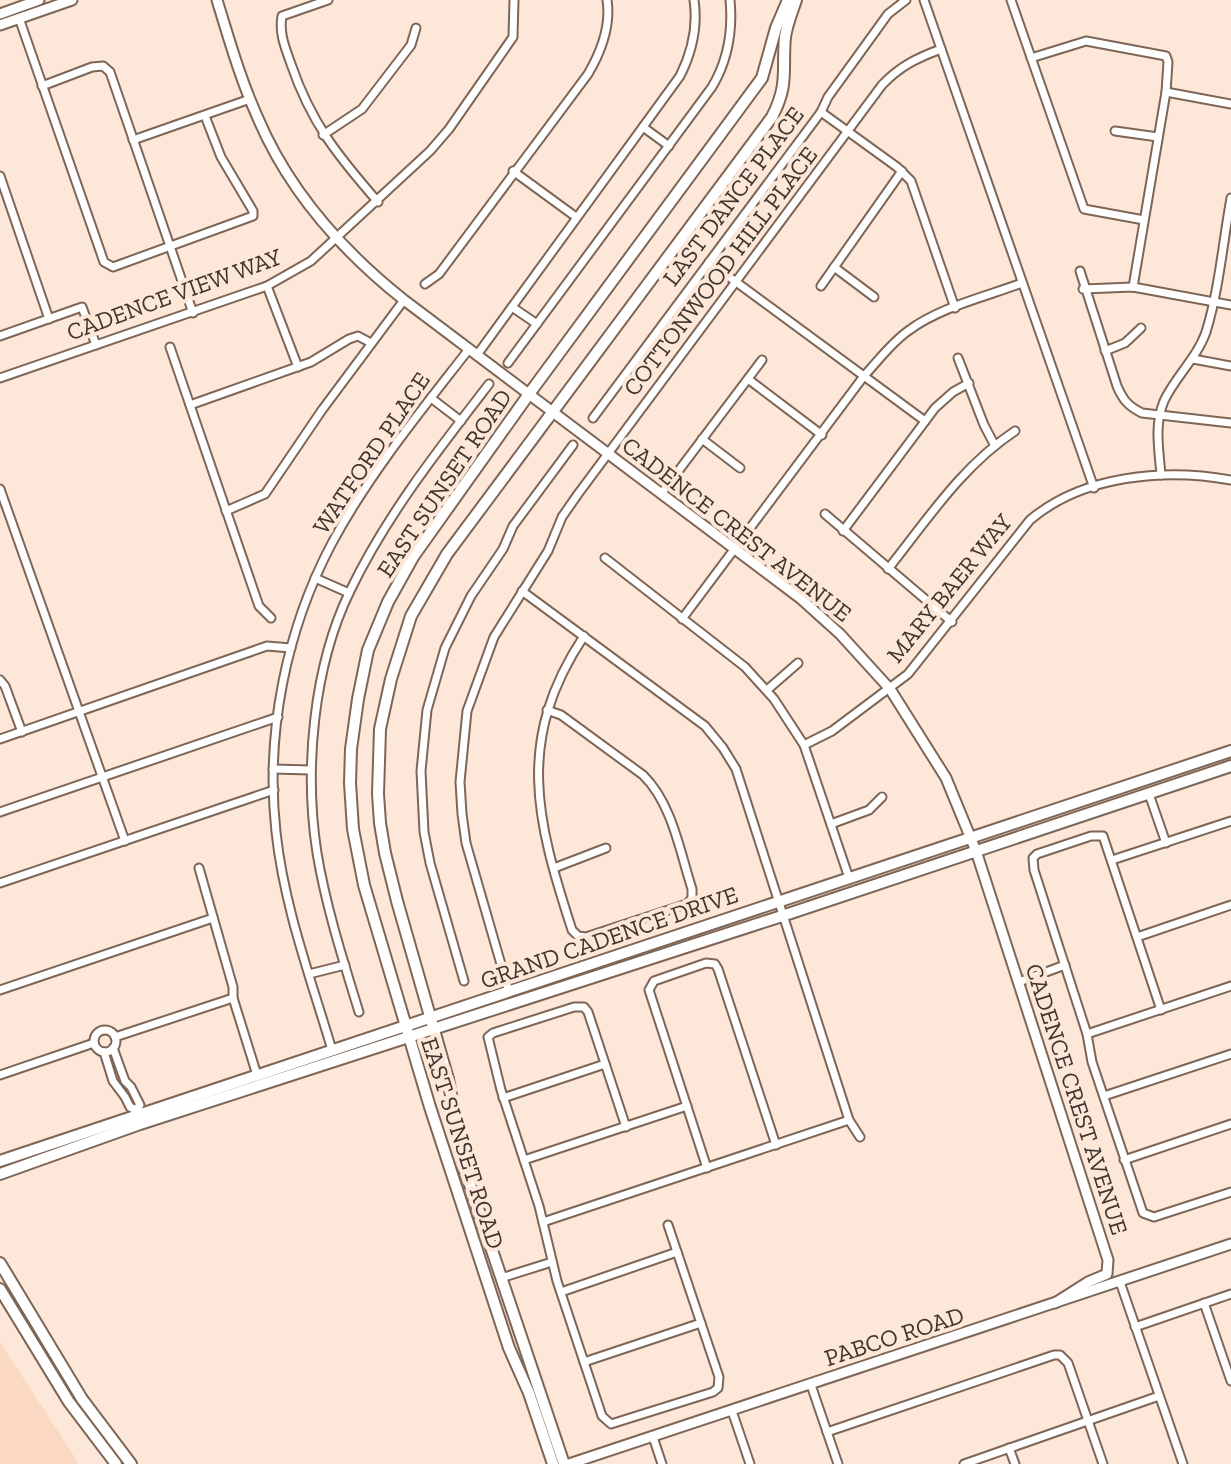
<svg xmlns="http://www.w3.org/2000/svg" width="1231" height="1464" viewBox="0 0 1231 1464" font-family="'Zilla Slab',serif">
<rect width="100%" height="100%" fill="#fde7d9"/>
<!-- built -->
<path fill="#fad8c2" d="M 0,1342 L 79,1464 L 0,1464 Z"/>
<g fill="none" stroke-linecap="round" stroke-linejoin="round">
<!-- minor casing -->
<g stroke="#7e6657" stroke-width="11">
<g id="minor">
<path d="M 328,0 L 282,16 C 279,34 285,47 291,64 C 311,123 338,156 378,202"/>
<path d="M 924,0 L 1094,488"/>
<path d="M 1011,0 L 1084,209 L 1144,220"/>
<path d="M 19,18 L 104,262 L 113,267 L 253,216 L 253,211 L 221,157 L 205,116"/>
<path d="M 1031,58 L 1086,41 L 1166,56 L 1168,62 L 1166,92 L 1133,287"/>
<path d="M 42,86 L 92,67 L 103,66 L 110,72 L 193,313"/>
<path d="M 1166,92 L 1231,104"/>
<path d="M 821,112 L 897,167 L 911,181 L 955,308"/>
<path d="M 643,127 L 669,146"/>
<path d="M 1115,131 L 1158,137"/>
<path d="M 323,135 L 362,109 L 411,45 L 416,28"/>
<path d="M 133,140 L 250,99"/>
<path d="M 513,171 L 576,217"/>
<path d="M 0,176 L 49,319"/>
<path d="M 709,262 L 925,421"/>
<path d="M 834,267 L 874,297"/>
<path d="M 1080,271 L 1117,386 C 1123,400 1128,406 1142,413 L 1231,423"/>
<path d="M 425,284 L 439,274 L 588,74 C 601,52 611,26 607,0"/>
<path d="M 267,286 L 298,367"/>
<path d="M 821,286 L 902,171"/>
<path d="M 1083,289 L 1133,287 L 1231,305"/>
<path d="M 512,307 L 537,324"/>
<path d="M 0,336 L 82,307 L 96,345"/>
<path d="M 170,347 L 259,606 L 271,618"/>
<path d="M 1105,351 L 1125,343 L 1141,328"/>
<path d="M 477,355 L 680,76 C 692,52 698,27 694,0"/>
<path d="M 958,358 L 984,425 L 994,444"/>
<path d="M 1193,359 L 1231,366"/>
<path d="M 508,363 L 712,87 C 728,60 733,31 730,0"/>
<path d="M 0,378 L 267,286 L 311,261 L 430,151 L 449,129 L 513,37 L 514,0"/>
<path d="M 748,379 L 822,435"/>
<path d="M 431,398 L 461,421"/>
<path d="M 190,405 L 311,362 L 349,339 L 358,336 L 371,343"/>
<path d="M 593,418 L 821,112 L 828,97 L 888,14 L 906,0"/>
<path d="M 702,439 L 740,468"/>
<path d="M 1161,475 C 1159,450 1154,425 1164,401 C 1175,377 1197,358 1206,332 C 1219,290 1223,242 1231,198"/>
<path d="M 0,489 L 125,841"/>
<path d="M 661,494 L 762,360"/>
<path d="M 226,511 L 265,494 L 322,410 L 404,300"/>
<path d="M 825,514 L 952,622"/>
<path d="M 843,531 L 935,408 L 953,392 L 969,383"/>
<path d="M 605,558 L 745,667 L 774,699 L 804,745 L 849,878"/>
<path d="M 888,569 C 927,520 962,466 1015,431"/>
<path d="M 315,578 L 349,593"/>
<path d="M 522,591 L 705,726 L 723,748 L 736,769 L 849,1120 L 860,1137"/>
<path d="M 682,619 L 864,376 C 878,361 891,343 908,331 C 940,307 985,297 1022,283"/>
<path d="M 0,680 L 5,686 L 22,732"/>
<path d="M 767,690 L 798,663"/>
<path d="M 547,710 L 561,715 L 643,775 C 672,803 680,852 692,889 L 692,898 L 687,904 L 586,937 L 578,936 L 572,930 C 536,819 515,740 584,636"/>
<path d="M 0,739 L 267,646 L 291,648"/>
<path d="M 804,745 L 832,731 L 908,674 L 1030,520 C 1083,475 1165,468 1231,480"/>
<path d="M 273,769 L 311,770"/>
<path d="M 1149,794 L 1166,843"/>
<path d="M 0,812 L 278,717"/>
<path d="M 831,824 L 869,810 L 882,797"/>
<path d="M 1112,860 L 1231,821"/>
<path d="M 199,868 L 233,987 L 233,998 L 257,1075"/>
<path d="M 554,868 L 606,848"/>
<path d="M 0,883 L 274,790"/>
<path d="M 1137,937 L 1231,905"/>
<path d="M 309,974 L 345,965"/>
<path d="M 464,981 L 430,863 L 424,832 L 421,771 L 427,710 L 445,648 L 471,596 L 503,549 L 513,526 L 573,445"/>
<path d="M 1019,982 L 1065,965"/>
<path d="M 0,990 L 213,918"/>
<path d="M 509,992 L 466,843 L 462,814 L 460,782 L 467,711 L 494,637 L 548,551 L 562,517 L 578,494 L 882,85 C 900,66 917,58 941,49"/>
<path d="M 1161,1010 L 1103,836 L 1091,836 L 1037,854 L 1033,858 L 1034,870 L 1087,1034 L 1092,1062 L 1143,1213 L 1154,1217 L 1231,1192"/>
<path d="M 359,1012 C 343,960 326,907 317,853 C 304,770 313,667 350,591 C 386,516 438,450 489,384"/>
<circle cx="105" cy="1041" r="11"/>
<path d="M 1087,1034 L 1231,986"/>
<path d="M 115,1037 L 233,998"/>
<path d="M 113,1048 L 125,1081 L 131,1087 L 140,1105 L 136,1110 L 138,1115"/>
<path d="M 332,1050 C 311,979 284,907 276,832 C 265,734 286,630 332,543 C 369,474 421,411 469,349"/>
<path d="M 104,1052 L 113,1081 L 125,1097 L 130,1107 L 136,1110"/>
<path d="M 0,1075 L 94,1043"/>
<path d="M 1104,1096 L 1231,1054"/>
<path d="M 503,1098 L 605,1064"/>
<path d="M 626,1127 L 588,1012 L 584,1007 L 574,1007 L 493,1033 L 488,1037 L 501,1090 L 539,1206 L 557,1281 L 602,1416 L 611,1424 L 713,1392 L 718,1388 L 719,1377 L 668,1225"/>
<path d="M 524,1160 L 687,1106"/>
<path d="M 1124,1160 L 1231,1124"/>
<path d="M 707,1168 L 649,990 L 654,981 L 706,963 L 715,964 L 718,969 L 776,1145"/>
<path d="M 543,1222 L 849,1120"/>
<path d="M 501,1278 L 552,1262"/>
<path d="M 1120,1282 L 1183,1464"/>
<path d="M 561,1292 L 677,1252"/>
<path d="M 1204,1303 L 1231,1381"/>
<path d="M 1135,1327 L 1231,1294"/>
<path d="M 584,1362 L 701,1323"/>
<path d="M 811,1385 L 838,1464"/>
<path d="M 732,1411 L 750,1464"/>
<path d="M 827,1432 L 1054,1355 L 1060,1355 L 1068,1363 L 1103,1464"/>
<path d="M 653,1437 L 662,1464"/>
<path d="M 1009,1448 L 1015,1464"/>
<path d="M 964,1464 L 1159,1396"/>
</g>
</g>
<!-- tertiary casing -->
<g stroke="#7e6657" stroke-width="13">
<g id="tertiary">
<path d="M 217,0 C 229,39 240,78 257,116 C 288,190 341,250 404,300 L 800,598 L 840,634 L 890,689 L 946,778 L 976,851 L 1108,1260 L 1107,1274 L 1088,1282 L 1055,1303"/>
<path d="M 0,14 L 39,0"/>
<path d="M 0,25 L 72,0"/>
<path d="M 569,1464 L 1231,1244"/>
</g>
</g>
<!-- secondary casing -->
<g stroke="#7e6657" stroke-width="14">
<g id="secondary">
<path d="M 0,1161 L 1231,751"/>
<path d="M 0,1174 L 140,1124 L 782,916 L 1231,766"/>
<path d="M 0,1263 L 82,1399 L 131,1464"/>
<path d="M 0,1289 L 69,1402 L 116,1464"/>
<path d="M 553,1464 L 529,1393 L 509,1348 L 430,1107 L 364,885 L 353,829 L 350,783 L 351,749 L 358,699 L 368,650 L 388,602 L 413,557 L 529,394 L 762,78 L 776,28 L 788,0"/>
<path d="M 564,1464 L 465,1170 L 448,1079 L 397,901 L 385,853 L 380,823 L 378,794 L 380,729 L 391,679 L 411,616 L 447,554 L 772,117 C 789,84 782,71 785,37 C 787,24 792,12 796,0"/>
</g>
</g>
<!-- minor -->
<use href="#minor" stroke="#fff" stroke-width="7"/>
<!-- tertiary -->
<use href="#tertiary" stroke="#fff" stroke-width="9"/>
<!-- secondary -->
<use href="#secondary" stroke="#fff" stroke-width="10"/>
</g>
<g text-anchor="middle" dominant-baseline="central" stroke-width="8" stroke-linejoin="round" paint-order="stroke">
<!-- street labels -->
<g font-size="24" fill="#40352e" stroke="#fde7d9">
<text transform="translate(733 196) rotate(-53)">LAST DANCE PLACE</text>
<text transform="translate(720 271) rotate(-53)">COTTONWOOD HILL PLACE</text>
<text transform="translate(174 294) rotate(-20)">CADENCE VIEW WAY</text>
<text transform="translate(371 453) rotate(-56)">WATFORD PLACE</text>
<text transform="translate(444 483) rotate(-56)">EAST SUNSET ROAD</text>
<text transform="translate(737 529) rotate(38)">CADENCE CREST AVENUE</text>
<text transform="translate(949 588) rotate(-51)">MARY BAER WAY</text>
<text transform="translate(609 937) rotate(-19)">GRAND CADENCE DRIVE</text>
<text transform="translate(1077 1099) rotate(72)">CADENCE CREST AVENUE</text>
<text transform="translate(463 1143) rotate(72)">EAST SUNSET ROAD</text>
<text transform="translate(894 1336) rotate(-18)">PABCO ROAD</text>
</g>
</g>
</svg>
